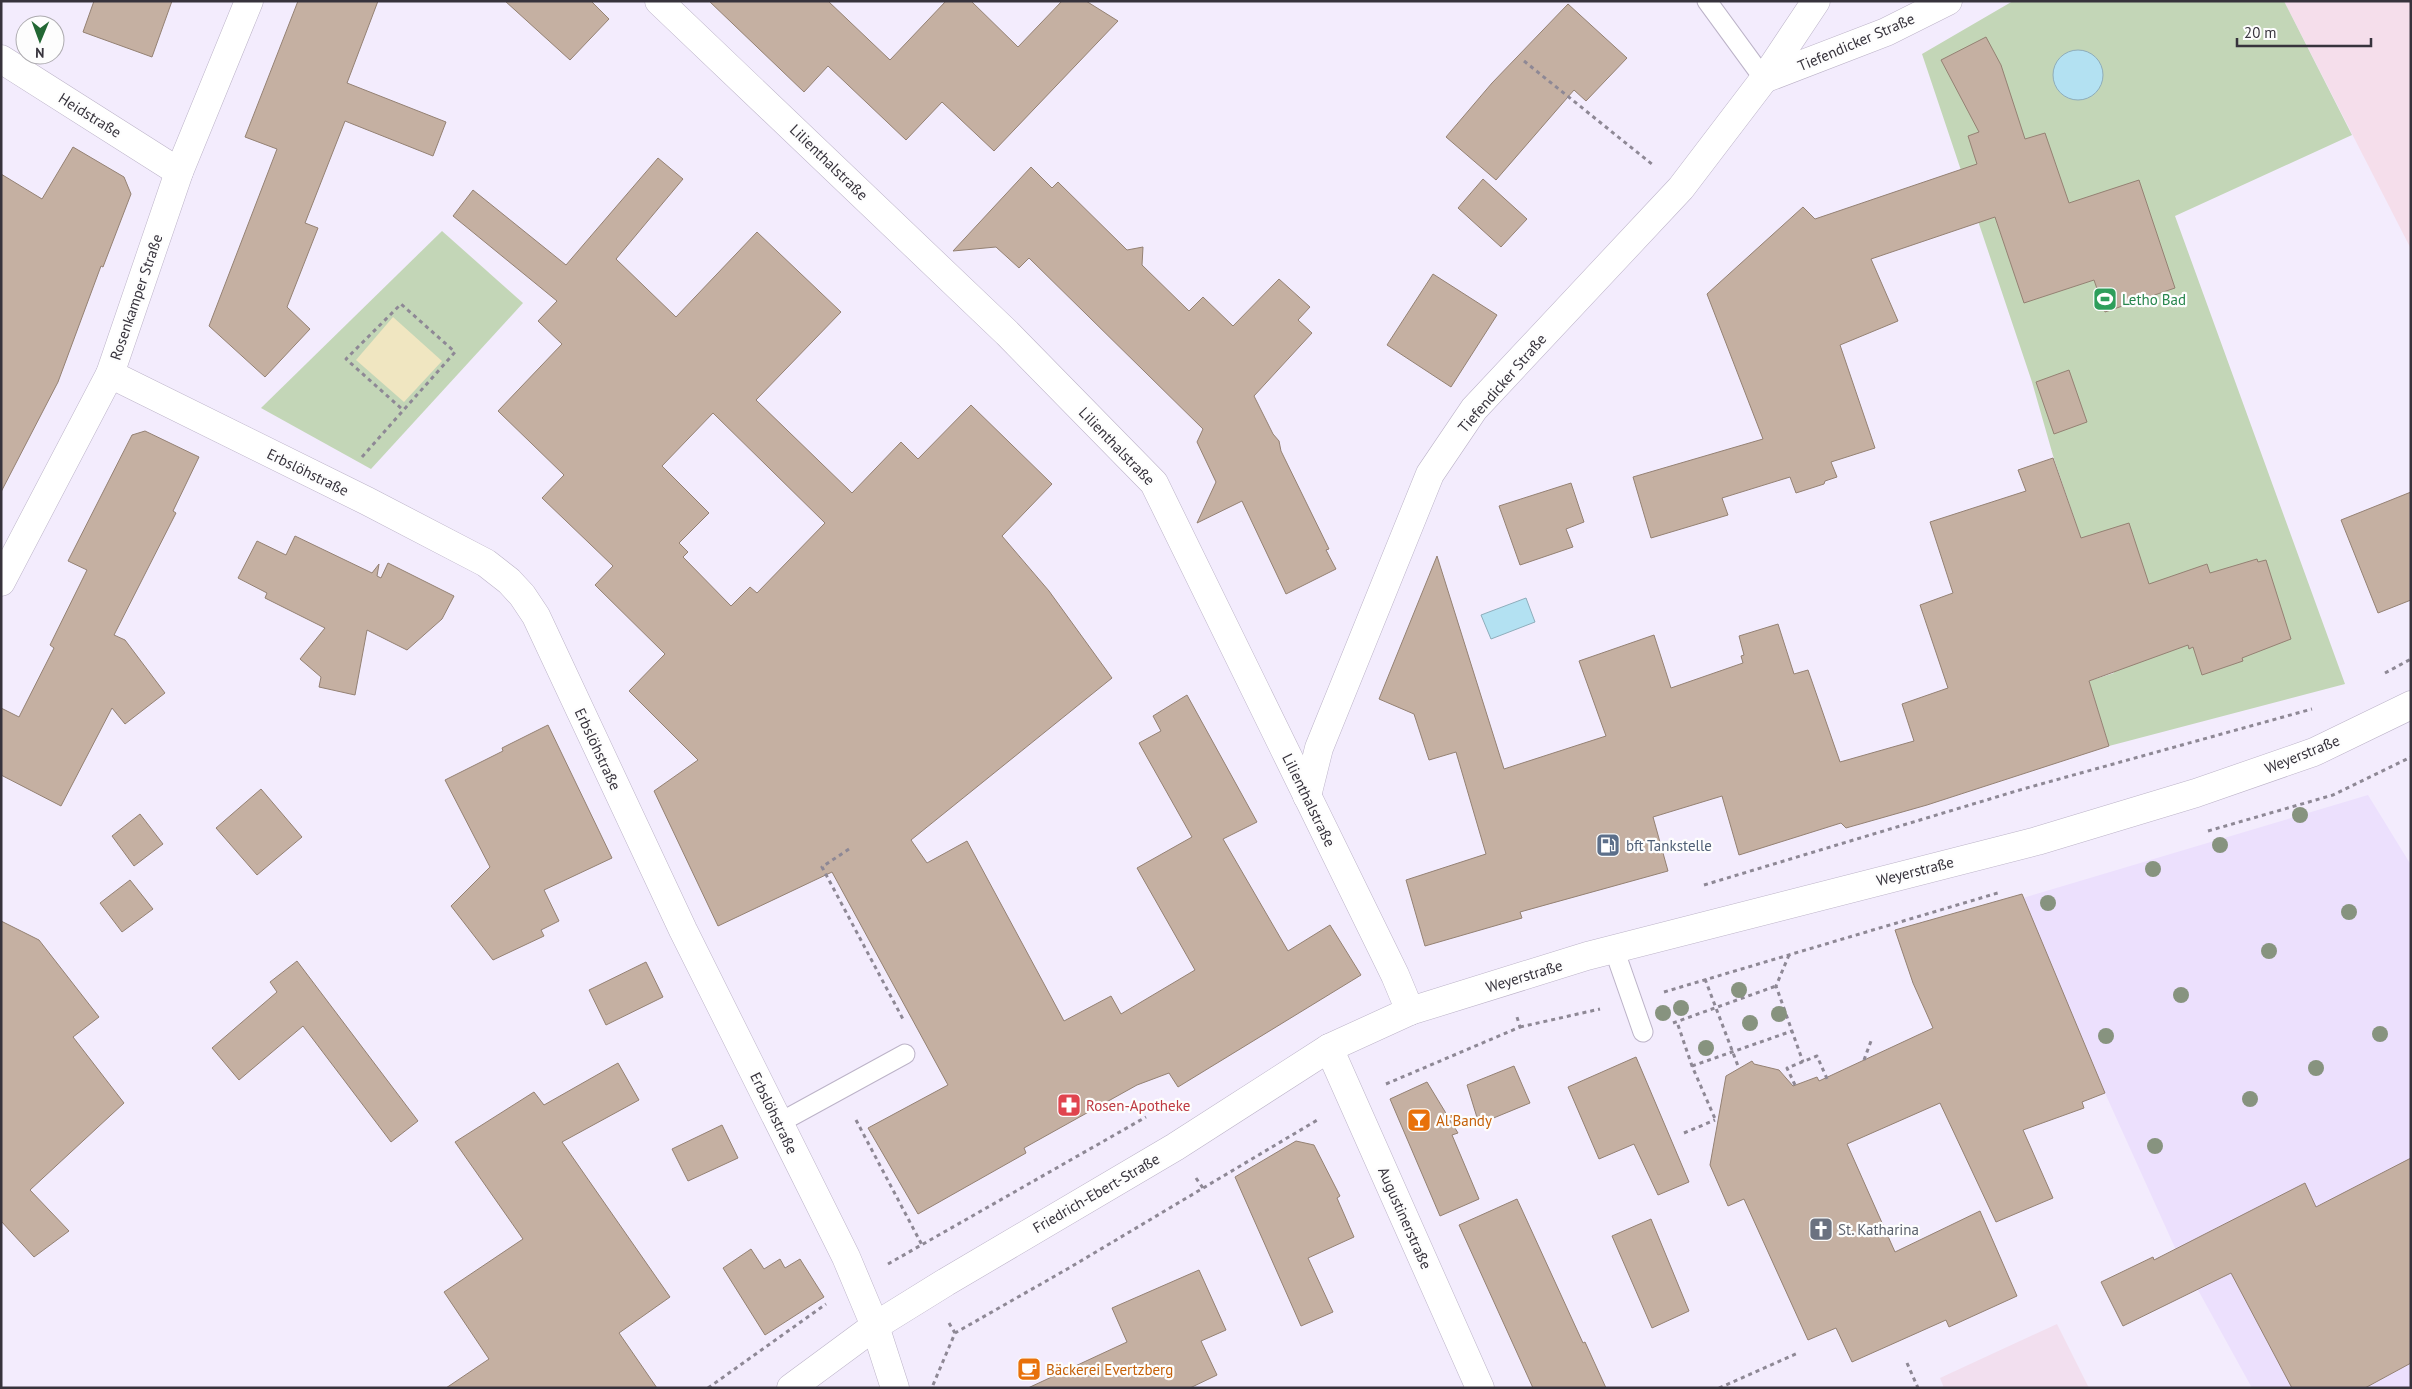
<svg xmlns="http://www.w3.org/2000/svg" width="2412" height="1389" viewBox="0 0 2412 1389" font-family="'PT Sans',sans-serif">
<rect width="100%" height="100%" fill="#f3ecfd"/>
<!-- built -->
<path fill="#ece0fd" d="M 2368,795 L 2411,865 L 2411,1388 L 2252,1388 L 2176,1250 L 2105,1093 L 2023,898 Z"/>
<!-- industrial -->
<path fill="#f5deeb" d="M 2284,1 L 2411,1 L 2411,249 Z"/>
<!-- education -->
<path fill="#f2dfef" d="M 2057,1324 L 2089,1388 L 1944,1388 L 1940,1378 Z"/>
<!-- green -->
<g fill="#c3d6b7">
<path d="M 2013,1 L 2284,1 L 2352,135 L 2175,216 L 2345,684 L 2109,746 L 2089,681 L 2114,673 L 2110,660 L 2109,620 L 2054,459 L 2032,382 L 1922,54 Z"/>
<path d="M 442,231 L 523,303 L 371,469 L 261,408 Z"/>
</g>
<!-- sand -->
<path fill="#f0e6c1" d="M 393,317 L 442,361 L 404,402 L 356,360 Z"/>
<!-- water -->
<g fill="#b3e1f2" stroke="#8eadbb">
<circle cx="2078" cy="75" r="25"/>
<path d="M 1526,598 L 1535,622 L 1491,639 L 1481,615 Z"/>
</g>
<!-- building -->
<g fill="#c5b0a2" stroke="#948173" fill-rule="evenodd">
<path d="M 94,1 L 172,1 L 152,57 L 83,32 Z"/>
<path d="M 298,1 L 378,1 L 347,83 L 446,122 L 433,156 L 345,121 L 305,223 L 318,228 L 287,307 L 310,329 L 265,377 L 209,326 L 277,149 L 245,137 Z"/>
<path d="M 505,1 L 591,1 L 609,19 L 570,60 Z"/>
<path d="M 709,1 L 828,1 L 890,60 L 946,1 L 971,1 L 1018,47 L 1062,1 L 1086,1 L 1118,21 L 994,151 L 942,102 L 906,140 L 828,66 L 804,92 Z"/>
<path d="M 1568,4 L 1627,58 L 1586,101 L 1574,90 L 1496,180 L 1446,137 L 1492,83 Z"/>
<path d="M 1986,37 L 2001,65 L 2025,139 L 2045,133 L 2069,203 L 2139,180 L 2175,288 L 2105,312 L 2094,280 L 2024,303 L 1995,217 L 1871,259 L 1898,321 L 1840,345 L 1875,448 L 1831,462 L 1837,477 L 1825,481 L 1824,484 L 1796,493 L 1790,477 L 1722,498 L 1728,515 L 1651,538 L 1633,477 L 1763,439 L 1707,294 L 1803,207 L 1815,219 L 1977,164 L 1968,136 L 1979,132 L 1941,60 Z"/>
<path d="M 73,147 L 124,177 L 131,194 L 103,267 L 101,266 L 58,382 L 1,492 L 1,174 L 42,199 Z"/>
<path d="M 658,158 L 683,179 L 616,259 L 676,317 L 757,232 L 841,312 L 756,400 L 852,493 L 901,442 L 918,459 L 971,405 L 1052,484 L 1002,536 L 1049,591 L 1112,678 L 911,840 L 927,863 L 967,841 L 1064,1021 L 1111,996 L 1121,1014 L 1195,970 L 1137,868 L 1192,837 L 1139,743 L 1161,731 L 1153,716 L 1187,695 L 1257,822 L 1223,839 L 1288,951 L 1330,925 L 1361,975 L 1178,1087 L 1169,1073 L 1137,1085 L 1024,1148 L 1026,1153 L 918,1214 L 868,1128 L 948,1085 L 832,872 L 718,926 L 654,791 L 698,760 L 629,691 L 665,654 L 595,585 L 613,566 L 542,498 L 564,475 L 498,411 L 562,344 L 538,321 L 557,301 L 453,216 L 473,190 L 566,265 ZM 713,413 L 825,523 L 757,593 L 750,587 L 731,606 L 683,557 L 688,552 L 679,543 L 709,513 L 662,466 Z"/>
<path d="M 1031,167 L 1052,188 L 1058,182 L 1127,250 L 1143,247 L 1142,265 L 1189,311 L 1203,297 L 1233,326 L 1279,279 L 1310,307 L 1298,320 L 1312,333 L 1254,396 L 1273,434 L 1279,441 L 1281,451 L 1329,549 L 1326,550 L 1336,569 L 1286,594 L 1242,501 L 1197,523 L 1216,482 L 1197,442 L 1203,429 L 1029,258 L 1019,268 L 996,247 L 953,251 Z"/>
<path d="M 1483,179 L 1527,219 L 1501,247 L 1458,208 Z"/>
<path d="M 1433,274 L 1497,315 L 1451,387 L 1387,345 Z"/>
<path d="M 2069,370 L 2087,422 L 2054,434 L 2036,382 Z"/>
<path d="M 145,431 L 199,457 L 173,511 L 176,513 L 114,635 L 125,640 L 165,693 L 125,724 L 112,708 L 61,806 L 1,775 L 1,708 L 19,717 L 54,648 L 50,645 L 87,570 L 68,561 L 132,435 Z"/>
<path d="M 2053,458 L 2081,538 L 2129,523 L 2149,584 L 2207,564 L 2210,573 L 2257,559 L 2258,562 L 2266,560 L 2291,639 L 2242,658 L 2243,661 L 2202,675 L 2193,647 L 2189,649 L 2188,645 L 2089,681 L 2109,746 L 1927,805 L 1846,828 L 1841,823 L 1739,855 L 1722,796 L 1653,817 L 1668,871 L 1520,912 L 1522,918 L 1425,946 L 1406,880 L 1486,854 L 1456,752 L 1429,760 L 1414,714 L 1379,699 L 1437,556 L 1504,769 L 1606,736 L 1579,661 L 1654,635 L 1671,688 L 1743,663 L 1741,656 L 1744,655 L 1739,636 L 1778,624 L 1794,674 L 1808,670 L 1840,762 L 1914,741 L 1902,704 L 1948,688 L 1920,605 L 1953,593 L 1930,522 L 2026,491 L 2018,470 Z"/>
<path d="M 1571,483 L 1584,522 L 1566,529 L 1573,547 L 1520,565 L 1499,506 Z"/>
<path d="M 2411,492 L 2411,600 L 2378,613 L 2341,520 Z"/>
<path d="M 295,536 L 372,573 L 379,564 L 377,576 L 381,578 L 388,563 L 454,596 L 442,619 L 407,650 L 367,630 L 355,695 L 319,687 L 321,677 L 300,659 L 325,628 L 265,598 L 267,593 L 238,578 L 257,541 L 286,555 Z"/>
<path d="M 548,725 L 612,858 L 544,890 L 559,921 L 541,930 L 544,936 L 493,960 L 451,906 L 490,867 L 445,780 L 503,751 L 502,748 Z"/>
<path d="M 261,789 L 302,837 L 257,875 L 216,828 Z"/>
<path d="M 140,814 L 163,844 L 134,866 L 112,836 Z"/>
<path d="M 130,880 L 153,909 L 122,932 L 100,903 Z"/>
<path d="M 2022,894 L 2105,1093 L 2082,1102 L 2084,1108 L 2023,1130 L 2053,1198 L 1996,1222 L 1940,1103 L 1847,1144 L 1895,1252 L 1980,1211 L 2017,1296 L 1949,1327 L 1946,1320 L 1852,1362 L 1836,1328 L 1808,1340 L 1744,1199 L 1728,1206 L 1710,1165 L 1726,1076 L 1752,1061 L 1754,1064 L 1779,1070 L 1793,1086 L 1817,1077 L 1819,1081 L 1933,1028 L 1913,983 L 1895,930 Z"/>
<path d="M 1,921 L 39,940 L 99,1017 L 73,1037 L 124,1103 L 30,1190 L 69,1231 L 34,1257 L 1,1221 Z"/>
<path d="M 297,961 L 418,1121 L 391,1142 L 303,1026 L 239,1080 L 212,1048 L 277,992 L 270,982 Z"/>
<path d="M 646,962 L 663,997 L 606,1025 L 589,990 Z"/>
<path d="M 1636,1057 L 1689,1182 L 1658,1195 L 1634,1144 L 1599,1159 L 1568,1087 Z"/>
<path d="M 618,1063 L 639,1100 L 562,1142 L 670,1297 L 619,1333 L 657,1388 L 446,1388 L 489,1359 L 444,1292 L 523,1239 L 455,1142 L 534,1092 L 544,1105 Z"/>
<path d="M 1514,1066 L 1530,1103 L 1479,1124 L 1467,1085 Z"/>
<path d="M 1427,1082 L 1458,1133 L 1452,1135 L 1479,1199 L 1440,1216 L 1390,1099 Z"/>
<path d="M 722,1125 L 738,1158 L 688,1181 L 672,1149 Z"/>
<path d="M 1296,1141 L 1314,1145 L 1340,1196 L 1337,1198 L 1354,1237 L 1308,1258 L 1333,1312 L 1301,1326 L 1235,1177 Z"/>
<path d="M 2411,1158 L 2411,1363 L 2365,1388 L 2292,1388 L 2231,1273 L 2123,1326 L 2101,1282 L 2153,1257 L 2154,1260 L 2305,1183 L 2316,1207 Z"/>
<path d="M 1517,1199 L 1583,1343 L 1585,1342 L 1606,1388 L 1533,1388 L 1459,1225 Z"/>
<path d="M 1651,1219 L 1689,1311 L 1652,1328 L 1612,1236 Z"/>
<path d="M 751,1249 L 764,1269 L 780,1259 L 785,1268 L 800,1259 L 824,1297 L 765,1335 L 723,1268 Z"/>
<path d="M 1199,1270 L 1226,1330 L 1201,1341 L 1217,1375 L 1190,1388 L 1028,1388 L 1127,1342 L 1112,1308 Z"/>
</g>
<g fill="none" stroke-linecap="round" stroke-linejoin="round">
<!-- lane casing -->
<g stroke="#bcb3c8" stroke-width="21">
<g id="lane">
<path d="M 1707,1 L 1764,79"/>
<path d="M 1614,949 L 1643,1032"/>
<path d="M 779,1123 L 905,1054"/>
</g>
</g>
<!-- street casing -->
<g stroke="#bcb3c8" stroke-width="29">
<g id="street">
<path d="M 659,1 L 1007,333 L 1154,483 L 1395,975 L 1410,1011"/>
<path d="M 1,59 L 179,172"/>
<path d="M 1764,79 L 1886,32 L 1948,1"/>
<path d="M 110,374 L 367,501 L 486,563 L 509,581 L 522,595 L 536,616 L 683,930 L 846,1257 L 875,1326 L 895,1388"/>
<path d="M 1,582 L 110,374 L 179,172 L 249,1"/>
<path d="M 1307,796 L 1319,748 L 1430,474 L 1474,409 L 1681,188 L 1764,79 L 1816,1"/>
<path d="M 1329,1048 L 1480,1388"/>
</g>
</g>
<!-- secondary casing -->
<g stroke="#bcb3c8" stroke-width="29">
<path id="secondary" d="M 791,1388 L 875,1326 L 946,1282 L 1175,1147 L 1329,1048 L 1410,1011 L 1587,956 L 2037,841 L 2196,793 L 2314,752 L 2411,705"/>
</g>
<!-- path -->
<g stroke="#8e8895" stroke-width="3" stroke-dasharray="4 4" stroke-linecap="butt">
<path d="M 1524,61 L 1653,165"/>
<path d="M 362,457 L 455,352 L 401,304 L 346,359 L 403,410"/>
<path d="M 2385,673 L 2411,659"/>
<path d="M 2208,831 L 2333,795 L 2411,757"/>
<path d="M 849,849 L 822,867 L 904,1021"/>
<path d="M 1704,885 L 2023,789 L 2312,709"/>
<path d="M 1789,955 L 1776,986 L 1803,1062"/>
<path d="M 1705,979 L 1738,1066"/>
<path d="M 1664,992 L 2001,892"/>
<path d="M 1673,1023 L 1776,986"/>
<path d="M 1678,1025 L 1692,1066 L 1716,1121"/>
<path d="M 1520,1027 L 1600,1009"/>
<path d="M 1864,1060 L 1871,1041"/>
<path d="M 1692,1066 L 1792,1031"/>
<path d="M 1386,1084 L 1520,1027 L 1517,1017"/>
<path d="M 1795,1085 L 1787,1068 L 1817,1056 L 1828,1081"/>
<path d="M 856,1120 L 922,1245"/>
<path d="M 1684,1133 L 1715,1120"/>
<path d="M 1196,1178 L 1203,1188"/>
<path d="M 888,1264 L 1146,1117"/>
<path d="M 949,1323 L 955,1333"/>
<path d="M 1907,1363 L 1918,1388"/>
<path d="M 933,1385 L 955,1333 L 1069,1268 L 1319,1119"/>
<path d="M 708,1388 L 826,1304"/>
<path d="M 1719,1388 L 1798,1353"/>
</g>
<!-- lane -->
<use href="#lane" stroke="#fff" stroke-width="19"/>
<!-- street -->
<use href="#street" stroke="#fff" stroke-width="28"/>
<!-- secondary -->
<use href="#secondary" stroke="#fff" stroke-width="28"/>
</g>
<!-- trees -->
<g fill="#87937f">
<circle cx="2300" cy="815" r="8"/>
<circle cx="2220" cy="845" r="8"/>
<circle cx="2153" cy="869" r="8"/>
<circle cx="2048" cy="903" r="8"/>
<circle cx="2349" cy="912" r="8"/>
<circle cx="2269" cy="951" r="8"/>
<circle cx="1739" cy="990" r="8"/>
<circle cx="2181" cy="995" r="8"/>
<circle cx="1681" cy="1008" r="8"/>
<circle cx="1663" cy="1013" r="8"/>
<circle cx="1779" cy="1014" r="8"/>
<circle cx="1750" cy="1023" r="8"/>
<circle cx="2380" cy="1034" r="8"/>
<circle cx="2106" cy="1036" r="8"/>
<circle cx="1706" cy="1048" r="8"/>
<circle cx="2316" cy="1068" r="8"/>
<circle cx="2250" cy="1099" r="8"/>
<circle cx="2155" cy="1146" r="8"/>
</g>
<!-- icons -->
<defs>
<g id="stadium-square" transform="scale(1.25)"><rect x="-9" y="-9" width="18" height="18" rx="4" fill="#2e9e5b" stroke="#fdfdfd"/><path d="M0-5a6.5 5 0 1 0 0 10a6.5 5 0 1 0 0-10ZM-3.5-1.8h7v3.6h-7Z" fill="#fff"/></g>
<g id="fuel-square" transform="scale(1.25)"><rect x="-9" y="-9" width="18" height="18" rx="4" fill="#5c6f8a" stroke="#fdfdfd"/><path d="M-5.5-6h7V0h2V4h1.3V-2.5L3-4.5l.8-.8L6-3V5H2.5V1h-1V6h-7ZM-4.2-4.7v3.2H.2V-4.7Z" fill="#fff"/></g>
<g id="pharmacy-square" transform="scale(1.25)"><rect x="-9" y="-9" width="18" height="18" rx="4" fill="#e0444e" stroke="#fdfdfd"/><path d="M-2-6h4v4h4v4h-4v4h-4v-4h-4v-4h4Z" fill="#fff"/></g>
<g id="bar-square" transform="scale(1.25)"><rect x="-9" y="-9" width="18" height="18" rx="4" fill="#e8710a" stroke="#fdfdfd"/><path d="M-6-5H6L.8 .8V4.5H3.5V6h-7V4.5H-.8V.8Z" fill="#fff"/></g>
<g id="church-square" transform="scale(1.25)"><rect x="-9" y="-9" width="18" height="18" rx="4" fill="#6b7280" stroke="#fdfdfd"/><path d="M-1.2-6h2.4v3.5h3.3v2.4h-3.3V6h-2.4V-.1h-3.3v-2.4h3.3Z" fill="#fff"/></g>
<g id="cafe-square" transform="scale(1.25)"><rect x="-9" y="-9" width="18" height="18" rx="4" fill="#e8710a" stroke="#fdfdfd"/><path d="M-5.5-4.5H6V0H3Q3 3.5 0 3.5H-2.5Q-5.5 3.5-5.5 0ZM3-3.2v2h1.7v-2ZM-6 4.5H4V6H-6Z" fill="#fff"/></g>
</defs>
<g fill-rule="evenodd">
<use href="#stadium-square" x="2105" y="299"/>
<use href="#fuel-square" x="1608" y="845"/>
<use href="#pharmacy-square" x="1069" y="1105"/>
<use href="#bar-square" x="1419" y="1120"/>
<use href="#church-square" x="1821" y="1229"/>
<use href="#cafe-square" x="1029" y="1369"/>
</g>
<g text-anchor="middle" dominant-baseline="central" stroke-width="4.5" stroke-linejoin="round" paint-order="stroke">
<!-- street labels -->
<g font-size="15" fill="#37333c" stroke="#fdfdfd">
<text transform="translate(1856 42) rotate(-23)">Tiefendicker Straße</text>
<text transform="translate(90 115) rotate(32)">Heidstraße</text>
<text transform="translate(829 162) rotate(44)">Lilienthalstraße</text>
<text transform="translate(136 297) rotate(-71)">Rosenkamper Straße</text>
<text transform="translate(1502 383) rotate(-49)">Tiefendicker Straße</text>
<text transform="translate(1117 446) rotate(46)">Lilienthalstraße</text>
<text transform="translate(308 472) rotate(26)">Erbslöhstraße</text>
<text transform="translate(598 749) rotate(65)">Erbslöhstraße</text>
<text transform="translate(2302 754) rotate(-22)">Weyerstraße</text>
<text transform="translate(1309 800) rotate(64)">Lilienthalstraße</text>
<text transform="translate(1915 871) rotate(-14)">Weyerstraße</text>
<text transform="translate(1524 976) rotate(-17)">Weyerstraße</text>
<text transform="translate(774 1113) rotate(64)">Erbslöhstraße</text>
<text transform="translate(1096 1193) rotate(-30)">Friedrich-Ebert-Straße</text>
<text transform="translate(1405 1218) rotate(66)">Augustinerstraße</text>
</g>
<!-- leisure labels -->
<g font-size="15" fill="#27864d" stroke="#fdfdfd" text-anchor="start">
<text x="2122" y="299">Letho Bad</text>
</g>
<!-- service labels -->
<g font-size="15" fill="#4e5e75" stroke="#fdfdfd" text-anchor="start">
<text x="1626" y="845">bft Tankstelle</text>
</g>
<!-- health labels -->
<g font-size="15" fill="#be3a42" stroke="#fdfdfd" text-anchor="start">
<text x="1086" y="1105">Rosen-Apotheke</text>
</g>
<!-- food labels -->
<g font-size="15" fill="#c56008" stroke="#fdfdfd" text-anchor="start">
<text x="1436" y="1120">Al'Bandy</text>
<text x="1046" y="1369">Bäckerei Evertzberg</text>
</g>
<!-- worship labels -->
<g font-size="15" fill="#5b616d" stroke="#fdfdfd" text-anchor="start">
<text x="1838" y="1229">St. Katharina</text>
</g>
</g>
<!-- border -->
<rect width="2412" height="1389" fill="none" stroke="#37333c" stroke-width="5"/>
<!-- north arrow -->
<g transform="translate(40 40) rotate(181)"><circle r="24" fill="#fdfdfd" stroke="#aeacb0"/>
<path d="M0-4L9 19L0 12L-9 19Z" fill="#226733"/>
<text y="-8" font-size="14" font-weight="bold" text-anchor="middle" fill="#37333c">N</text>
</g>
<!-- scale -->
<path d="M2237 38v8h134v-8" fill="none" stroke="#37333c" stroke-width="2.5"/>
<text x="2244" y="38" font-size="15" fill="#37333c" stroke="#fdfdfd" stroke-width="4" paint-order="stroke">20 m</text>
</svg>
